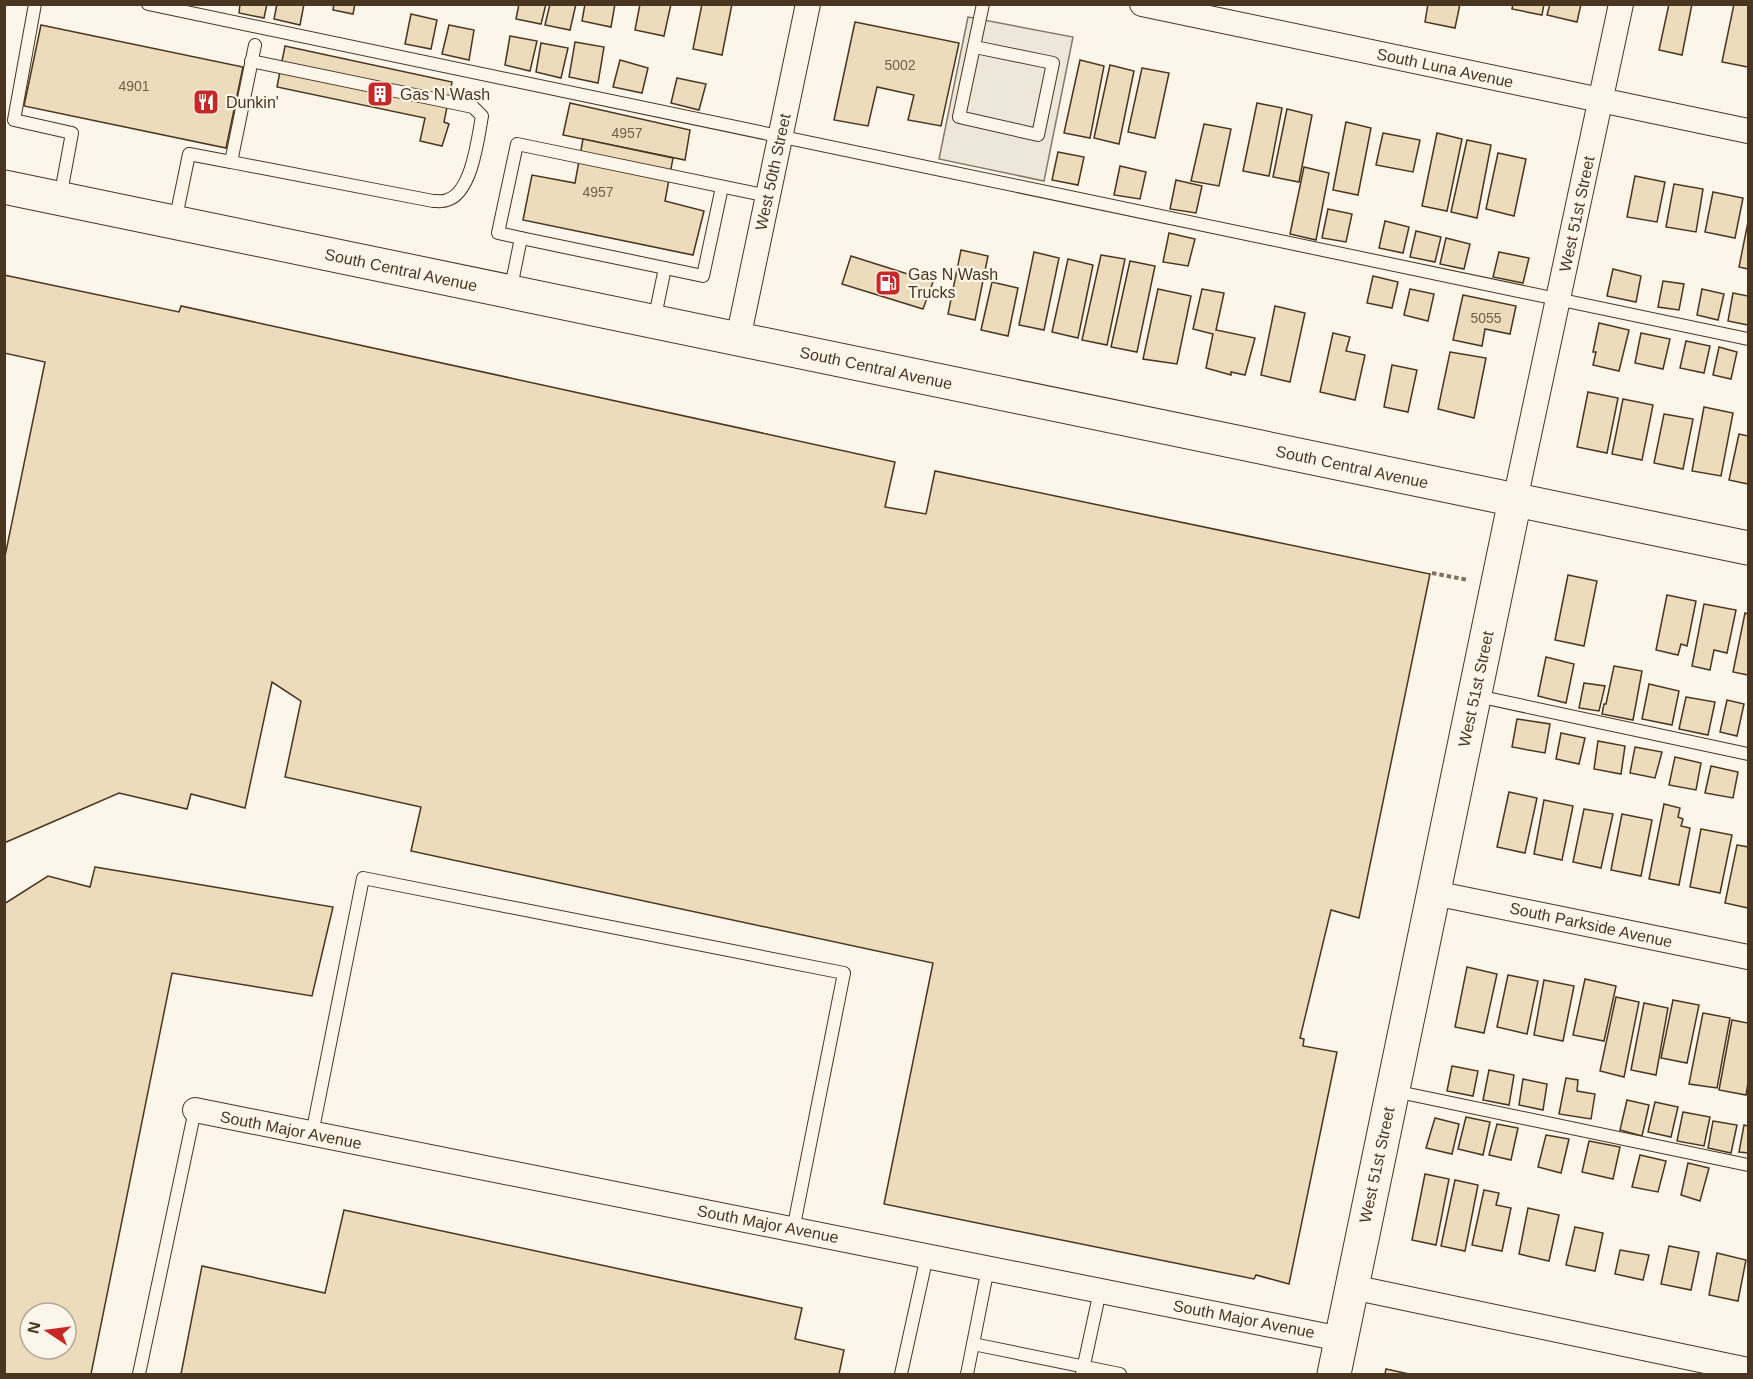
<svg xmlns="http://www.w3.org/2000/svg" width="1753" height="1379" viewBox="0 0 1753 1379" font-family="Arial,sans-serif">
<rect width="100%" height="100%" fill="#fbf6e9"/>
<!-- parking -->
<path fill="#ede7d9" stroke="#887966" stroke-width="1.5" d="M 968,17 L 1073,37 L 1044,181 L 939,159 Z"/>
<!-- building -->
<g fill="#ecdcbc" stroke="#4a3520" stroke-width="1.5" fill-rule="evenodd">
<path d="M 240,4 L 267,4 L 264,18 L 239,13 Z"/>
<path d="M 277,4 L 304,4 L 300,25 L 274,19 Z"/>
<path d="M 334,4 L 355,4 L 353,14 L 333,10 Z"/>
<path d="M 519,4 L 546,4 L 541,24 L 516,19 Z"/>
<path d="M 550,4 L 576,4 L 570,30 L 545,25 Z"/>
<path d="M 585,4 L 615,4 L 611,27 L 582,21 Z"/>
<path d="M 640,4 L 671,4 L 664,36 L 635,30 Z"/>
<path d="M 702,4 L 732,4 L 722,55 L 693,49 Z"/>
<path d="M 1428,4 L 1460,4 L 1455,28 L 1425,22 Z"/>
<path d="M 1513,4 L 1544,4 L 1542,15 L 1512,9 Z"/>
<path d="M 1550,4 L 1581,4 L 1577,22 L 1547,15 Z"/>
<path d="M 1669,4 L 1692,4 L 1682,55 L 1659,50 Z"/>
<path d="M 1734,4 L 1748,4 L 1748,67 L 1722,62 Z"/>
<path d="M 411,14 L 437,20 L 431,49 L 405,44 Z"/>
<path d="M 855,22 L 959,43 L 941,126 L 908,120 L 914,95 L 877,87 L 868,126 L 834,120 Z"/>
<path d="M 41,25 L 243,67 L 226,148 L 24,106 Z"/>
<path d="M 449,25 L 474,30 L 469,60 L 442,54 Z"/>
<path d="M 510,36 L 537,41 L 530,71 L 505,65 Z"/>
<path d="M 575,42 L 604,47 L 598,83 L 569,77 Z"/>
<path d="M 541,43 L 568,48 L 561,78 L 536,72 Z"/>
<path d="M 285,46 L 452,82 L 444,122 L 449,124 L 442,146 L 420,141 L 425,118 L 277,87 Z"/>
<path d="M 620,60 L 648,68 L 642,93 L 613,87 Z"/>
<path d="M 1080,60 L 1104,66 L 1090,138 L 1064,133 Z"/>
<path d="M 1110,65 L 1134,71 L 1119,144 L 1094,138 Z"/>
<path d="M 1142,68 L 1169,73 L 1155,138 L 1128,132 Z"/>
<path d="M 677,78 L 706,84 L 699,110 L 671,103 Z"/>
<path d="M 570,103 L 690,130 L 685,160 L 563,135 Z"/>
<path d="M 1257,103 L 1282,108 L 1269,176 L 1243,171 Z"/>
<path d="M 1287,109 L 1312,115 L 1299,182 L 1273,177 Z"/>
<path d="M 1346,122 L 1371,128 L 1358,195 L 1333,190 Z"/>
<path d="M 1204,124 L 1231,129 L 1219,186 L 1191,181 Z"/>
<path d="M 1383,133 L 1420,140 L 1413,172 L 1376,165 Z"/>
<path d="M 1437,133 L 1462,139 L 1447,211 L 1422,206 Z"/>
<path d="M 583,139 L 673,158 L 665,201 L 704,211 L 693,255 L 523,220 L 532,175 L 575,183 Z"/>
<path d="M 1467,140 L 1491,145 L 1477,218 L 1451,212 Z"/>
<path d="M 1058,152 L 1084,157 L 1078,185 L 1052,180 Z"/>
<path d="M 1498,153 L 1526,159 L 1514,216 L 1486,209 Z"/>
<path d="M 1120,166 L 1146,172 L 1140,199 L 1114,195 Z"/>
<path d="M 1304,167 L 1329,173 L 1316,240 L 1290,234 Z"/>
<path d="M 1635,176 L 1665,182 L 1657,222 L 1627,217 Z"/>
<path d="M 1176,180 L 1202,186 L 1196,213 L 1170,209 Z"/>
<path d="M 1674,184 L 1703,189 L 1696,232 L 1666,227 Z"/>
<path d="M 1713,192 L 1743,198 L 1735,238 L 1705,232 Z"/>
<path d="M 1328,209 L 1352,214 L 1346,242 L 1322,238 Z"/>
<path d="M 1385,221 L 1409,227 L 1403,253 L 1379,248 Z"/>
<path d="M 1748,222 L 1748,269 L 1739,267 Z"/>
<path d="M 1416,231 L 1441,237 L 1435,262 L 1410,257 Z"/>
<path d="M 1169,233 L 1195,239 L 1188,266 L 1163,262 Z"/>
<path d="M 1446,238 L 1470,244 L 1464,269 L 1440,264 Z"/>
<path d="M 961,250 L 988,256 L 975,320 L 948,314 Z"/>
<path d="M 1034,252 L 1059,258 L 1044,330 L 1019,325 Z"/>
<path d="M 1499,252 L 1529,258 L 1523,283 L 1493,277 Z"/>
<path d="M 1101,255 L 1125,259 L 1107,345 L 1082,340 Z"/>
<path d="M 851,256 L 933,282 L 923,309 L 842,284 Z"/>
<path d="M 1068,259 L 1093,265 L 1078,338 L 1052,332 Z"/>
<path d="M 1130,261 L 1155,266 L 1137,352 L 1111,347 Z"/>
<path d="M 1613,269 L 1641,276 L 1636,302 L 1607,296 Z"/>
<path d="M 4,275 L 179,312 L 181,306 L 895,462 L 885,507 L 926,514 L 935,471 L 1430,574 L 1359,918 L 1331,910 L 1300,1038 L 1304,1039 L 1303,1046 L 1337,1052 L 1289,1284 L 1256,1275 L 1254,1279 L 884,1204 L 933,963 L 411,851 L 421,807 L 285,777 L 301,701 L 272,682 L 245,808 L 191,794 L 187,809 L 119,793 L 4,843 L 4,561 L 45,362 L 4,353 Z"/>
<path d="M 1373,276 L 1398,282 L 1392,308 L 1367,303 Z"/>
<path d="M 1663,281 L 1684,284 L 1679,310 L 1658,307 Z"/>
<path d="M 992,282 L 1018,288 L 1008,336 L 981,330 Z"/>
<path d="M 1158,289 L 1191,296 L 1177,364 L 1143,359 Z"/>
<path d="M 1202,289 L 1224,293 L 1216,330 L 1255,338 L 1245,375 L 1231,372 L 1231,375 L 1206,368 L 1213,334 L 1193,329 Z"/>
<path d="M 1410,289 L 1434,294 L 1428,321 L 1404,315 Z"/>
<path d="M 1702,289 L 1724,294 L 1718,320 L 1697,315 Z"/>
<path d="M 1733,293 L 1748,296 L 1748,325 L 1728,321 Z"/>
<path d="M 1463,295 L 1516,306 L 1510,334 L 1485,329 L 1482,346 L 1453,340 Z"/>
<path d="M 1275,306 L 1305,313 L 1290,382 L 1261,375 Z"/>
<path d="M 1599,323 L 1629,330 L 1619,371 L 1593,365 L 1596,352 L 1593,352 Z"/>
<path d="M 1333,333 L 1350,337 L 1346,351 L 1365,355 L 1355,400 L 1320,392 Z"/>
<path d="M 1641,333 L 1670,339 L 1663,369 L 1635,363 Z"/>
<path d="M 1686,341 L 1710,346 L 1704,373 L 1680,368 Z"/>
<path d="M 1719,347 L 1737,352 L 1731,379 L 1713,375 Z"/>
<path d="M 1450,352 L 1486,358 L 1474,418 L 1438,409 Z"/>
<path d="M 1392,365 L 1417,370 L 1408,412 L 1384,407 Z"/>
<path d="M 1588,392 L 1618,398 L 1607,453 L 1577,447 Z"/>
<path d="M 1623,399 L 1653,405 L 1642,460 L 1612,454 Z"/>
<path d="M 1704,407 L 1733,413 L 1721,476 L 1692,471 Z"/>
<path d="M 1664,414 L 1693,419 L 1683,469 L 1654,463 Z"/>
<path d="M 1739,434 L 1748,436 L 1748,484 L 1729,480 Z"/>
<path d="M 1568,575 L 1597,581 L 1584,646 L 1555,640 Z"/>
<path d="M 1667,595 L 1696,601 L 1687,646 L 1681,644 L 1678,655 L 1656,650 Z"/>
<path d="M 1704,604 L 1736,610 L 1727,653 L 1714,650 L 1710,670 L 1692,666 Z"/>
<path d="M 1745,613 L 1748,614 L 1748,675 L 1733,672 Z"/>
<path d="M 1546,657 L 1574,664 L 1566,703 L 1538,696 Z"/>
<path d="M 1614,666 L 1642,671 L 1633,720 L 1602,714 L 1604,704 L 1606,704 Z"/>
<path d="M 1584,683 L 1605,686 L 1599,711 L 1579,708 Z"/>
<path d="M 1649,684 L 1679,691 L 1672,725 L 1642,719 Z"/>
<path d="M 1686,697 L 1715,702 L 1708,735 L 1679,729 Z"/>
<path d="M 1727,700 L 1744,704 L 1737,736 L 1720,732 Z"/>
<path d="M 1517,719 L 1550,724 L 1545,753 L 1512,747 Z"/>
<path d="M 1561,733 L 1585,738 L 1579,764 L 1556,759 Z"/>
<path d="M 1598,741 L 1625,746 L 1621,774 L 1594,769 Z"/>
<path d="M 1635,747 L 1662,752 L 1655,778 L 1630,773 Z"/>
<path d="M 1675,757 L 1701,763 L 1696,790 L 1669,785 Z"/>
<path d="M 1711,766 L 1738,772 L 1733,798 L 1705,793 Z"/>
<path d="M 1509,792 L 1537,798 L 1525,853 L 1497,847 Z"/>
<path d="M 1544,800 L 1573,806 L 1562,860 L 1534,854 Z"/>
<path d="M 1664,804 L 1680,808 L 1678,817 L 1683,819 L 1681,826 L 1690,828 L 1679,885 L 1649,879 Z"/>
<path d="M 1584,809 L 1613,814 L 1601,868 L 1573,862 Z"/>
<path d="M 1622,814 L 1652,820 L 1641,876 L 1611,870 Z"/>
<path d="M 1701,829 L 1732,835 L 1720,893 L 1690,887 Z"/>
<path d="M 1737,845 L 1748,847 L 1748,908 L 1725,903 Z"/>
<path d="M 95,867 L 333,907 L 312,996 L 172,973 L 91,1374 L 4,1374 L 4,904 L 48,876 L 90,887 ZM 30,1313 L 66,1313 L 66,1349 L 30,1349 Z"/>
<path d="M 1467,967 L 1497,974 L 1484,1033 L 1455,1027 Z"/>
<path d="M 1508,975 L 1538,981 L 1527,1034 L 1497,1027 Z"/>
<path d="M 1585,979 L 1616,986 L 1604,1041 L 1573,1035 Z"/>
<path d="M 1544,980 L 1574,986 L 1563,1041 L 1534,1035 Z"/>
<path d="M 1616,997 L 1639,1002 L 1624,1077 L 1600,1071 Z"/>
<path d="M 1673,1000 L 1699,1005 L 1687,1063 L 1661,1058 Z"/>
<path d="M 1644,1003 L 1668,1008 L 1656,1075 L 1631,1070 Z"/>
<path d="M 1703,1013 L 1730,1018 L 1717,1088 L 1689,1084 Z"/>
<path d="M 1732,1020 L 1748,1023 L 1748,1083 L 1746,1095 L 1719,1090 Z"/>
<path d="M 1452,1066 L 1478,1071 L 1473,1096 L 1447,1091 Z"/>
<path d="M 1489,1070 L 1514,1075 L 1509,1105 L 1483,1100 Z"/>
<path d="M 1566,1078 L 1578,1080 L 1577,1091 L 1595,1094 L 1591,1119 L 1559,1114 Z"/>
<path d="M 1523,1079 L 1547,1084 L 1543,1110 L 1519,1105 Z"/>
<path d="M 1627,1100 L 1649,1105 L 1642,1136 L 1620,1130 Z"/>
<path d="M 1655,1102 L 1678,1107 L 1671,1137 L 1648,1132 Z"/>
<path d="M 1683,1112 L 1710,1117 L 1704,1146 L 1677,1141 Z"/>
<path d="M 1466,1117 L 1490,1122 L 1483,1155 L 1458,1149 Z"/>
<path d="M 1435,1118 L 1459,1124 L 1452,1154 L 1426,1148 Z"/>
<path d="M 1713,1121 L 1737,1125 L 1731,1153 L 1708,1148 Z"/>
<path d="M 1497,1124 L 1518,1128 L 1511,1160 L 1489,1155 Z"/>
<path d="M 1744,1125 L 1748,1126 L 1748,1153 L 1739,1152 Z"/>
<path d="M 1546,1135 L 1569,1139 L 1561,1173 L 1538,1167 Z"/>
<path d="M 1589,1141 L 1620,1147 L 1613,1179 L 1582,1172 Z"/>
<path d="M 1640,1155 L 1666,1161 L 1658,1192 L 1632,1187 Z"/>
<path d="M 1688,1163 L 1709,1168 L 1700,1201 L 1681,1195 Z"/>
<path d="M 1425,1174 L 1449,1179 L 1436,1245 L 1412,1240 Z"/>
<path d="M 1455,1180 L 1478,1185 L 1465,1251 L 1441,1246 Z"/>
<path d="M 1484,1190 L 1499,1193 L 1496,1205 L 1511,1208 L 1502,1251 L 1472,1245 Z"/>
<path d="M 1528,1208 L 1559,1215 L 1549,1261 L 1519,1254 Z"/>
<path d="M 344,1210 L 802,1308 L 795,1339 L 844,1350 L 839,1374 L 181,1374 L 202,1266 L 325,1293 Z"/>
<path d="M 1575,1227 L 1603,1233 L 1595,1271 L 1566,1265 Z"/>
<path d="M 1669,1246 L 1699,1252 L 1691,1290 L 1661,1284 Z"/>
<path d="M 1620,1250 L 1649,1255 L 1643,1280 L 1615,1274 Z"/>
<path d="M 1717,1253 L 1746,1260 L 1738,1301 L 1709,1295 Z"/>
<path d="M 1386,1369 L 1409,1374 L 1385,1374 Z"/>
</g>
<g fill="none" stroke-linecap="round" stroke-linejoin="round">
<!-- lane casing -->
<g stroke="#4a3520" stroke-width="14">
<g id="lane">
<path d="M 35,4 L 14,120 L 72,133 L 60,198"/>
<path d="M 148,4 L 1748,339"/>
<path d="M 975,47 L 1053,63 L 1038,135 L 959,117 L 983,4"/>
<path d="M 231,162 L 433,201 C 437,201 443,202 447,200 C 472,193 478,138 482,116 L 473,107 L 251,61"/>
<path d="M 175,222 L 189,154 L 231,162 L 255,45"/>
<path d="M 521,238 L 498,233 L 517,144 L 768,196"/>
<path d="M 665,268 L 703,276 L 722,187"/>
<path d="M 510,292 L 521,238 L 665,268 L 654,321"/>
<path d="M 1477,696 L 1748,754"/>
<path d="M 1394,1091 L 1748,1165"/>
<path d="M 312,1134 L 363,878 L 844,973 L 793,1230"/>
<path d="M 973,1344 L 988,1268"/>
<path d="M 139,1374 L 195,1110"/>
<path d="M 901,1374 L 927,1256"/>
<path d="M 967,1374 L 973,1344 L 1120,1374"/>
<path d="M 1082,1374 L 1100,1291"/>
</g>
</g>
<!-- street casing -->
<g stroke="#4a3520" stroke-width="26">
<g id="street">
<path d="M 1142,4 L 1748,131"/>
<path d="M 738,339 L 808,4"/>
<path d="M 1515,500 L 1621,4"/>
<path d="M 1434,893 L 1748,957"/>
<path d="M 195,1110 L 1341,1339"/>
<path d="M 1352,1287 L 1748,1370"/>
</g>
</g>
<!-- secondary casing -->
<g stroke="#4a3520" stroke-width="35">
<g id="secondary">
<path d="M 4,187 L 1748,548"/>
<path d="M 1334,1374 L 1515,500"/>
</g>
</g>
<!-- path -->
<path stroke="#7f6f5c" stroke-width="4" stroke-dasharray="4.5 3" stroke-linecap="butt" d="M 1432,573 L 1468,580"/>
<!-- lane -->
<use href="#lane" stroke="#fbf6e9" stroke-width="12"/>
<!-- street -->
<use href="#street" stroke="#fbf6e9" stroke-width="24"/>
<!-- secondary -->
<use href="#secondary" stroke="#fbf6e9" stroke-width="33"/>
</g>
<!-- icons -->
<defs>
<g id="building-square" transform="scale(1.35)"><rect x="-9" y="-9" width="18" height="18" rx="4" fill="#c62828" stroke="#fbf6e9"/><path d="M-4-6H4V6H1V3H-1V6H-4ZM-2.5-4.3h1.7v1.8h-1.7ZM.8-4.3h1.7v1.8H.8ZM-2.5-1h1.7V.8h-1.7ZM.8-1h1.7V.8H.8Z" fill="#fff"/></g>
<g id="restaurant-square" transform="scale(1.35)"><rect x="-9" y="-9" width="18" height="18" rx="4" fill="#c62828" stroke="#fbf6e9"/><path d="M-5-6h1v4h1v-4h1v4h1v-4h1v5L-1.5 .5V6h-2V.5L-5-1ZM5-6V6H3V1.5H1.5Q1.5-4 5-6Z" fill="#fff"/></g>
<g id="fuel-square" transform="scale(1.35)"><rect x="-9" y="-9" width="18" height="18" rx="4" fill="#c62828" stroke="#fbf6e9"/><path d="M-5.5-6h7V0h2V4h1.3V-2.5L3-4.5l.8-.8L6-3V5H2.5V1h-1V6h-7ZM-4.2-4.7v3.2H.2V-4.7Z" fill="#fff"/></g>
</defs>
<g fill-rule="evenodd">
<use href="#building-square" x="380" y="94"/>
<use href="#restaurant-square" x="206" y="102"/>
<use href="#fuel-square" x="888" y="283"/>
</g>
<g text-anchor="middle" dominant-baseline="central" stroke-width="4.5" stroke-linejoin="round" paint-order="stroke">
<!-- number labels -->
<g font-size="14" fill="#725f47">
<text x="900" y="65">5002</text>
<text x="134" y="86">4901</text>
<text x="627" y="133">4957</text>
<text x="598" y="192">4957</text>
<text x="1486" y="318">5055</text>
</g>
<!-- street labels -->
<g font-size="16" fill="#4a3520" stroke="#fbf6e9">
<text transform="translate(1445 68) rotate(12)">South Luna Avenue</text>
<text transform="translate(773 172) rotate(-78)">West 50th Street</text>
<text transform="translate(1577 214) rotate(-78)">West 51st Street</text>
<text transform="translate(401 270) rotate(12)">South Central Avenue</text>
<text transform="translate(876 368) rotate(12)">South Central Avenue</text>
<text transform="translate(1352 467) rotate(12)">South Central Avenue</text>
<text transform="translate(1476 689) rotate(-78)">West 51st Street</text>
<text transform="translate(1591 925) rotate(12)">South Parkside Avenue</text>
<text transform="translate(291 1130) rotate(11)">South Major Avenue</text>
<text transform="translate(1377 1165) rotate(-78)">West 51st Street</text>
<text transform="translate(768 1224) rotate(11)">South Major Avenue</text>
<text transform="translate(1244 1319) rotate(11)">South Major Avenue</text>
</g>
<!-- poi labels -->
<g font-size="16" fill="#4a3520" stroke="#fbf6e9" text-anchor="start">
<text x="400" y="94">Gas N Wash</text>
<text x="226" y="102">Dunkin'</text>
<text x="908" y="274">Gas N Wash<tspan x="908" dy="18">Trucks</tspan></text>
</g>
</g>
<!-- border -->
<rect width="1753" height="1379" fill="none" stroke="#4a3520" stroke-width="12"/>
<!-- north arrow -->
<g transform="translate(48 1331) rotate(283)"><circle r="28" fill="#fbf6e9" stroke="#b4a999" stroke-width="1.5"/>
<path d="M0-4.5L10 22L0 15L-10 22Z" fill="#c62828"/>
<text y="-9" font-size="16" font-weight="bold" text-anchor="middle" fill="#4a3520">N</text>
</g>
</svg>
